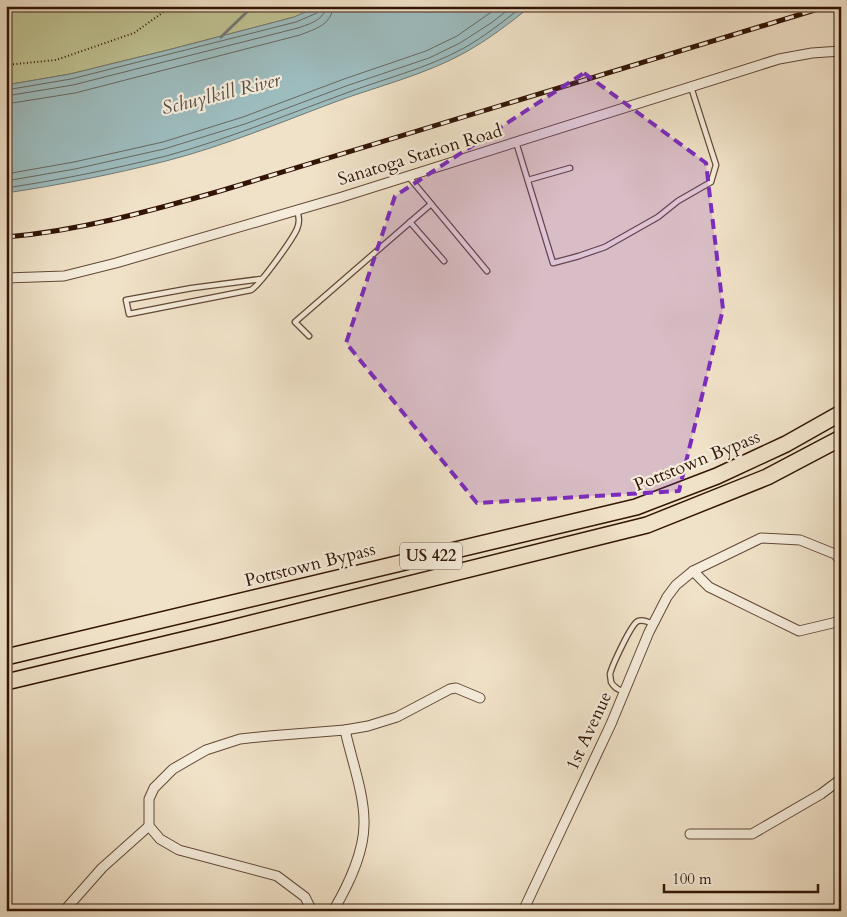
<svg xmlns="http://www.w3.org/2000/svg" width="847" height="917" viewBox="0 0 847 917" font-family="Cardo,serif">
<rect width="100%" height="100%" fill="#f0e2c8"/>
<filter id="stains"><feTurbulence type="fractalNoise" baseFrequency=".004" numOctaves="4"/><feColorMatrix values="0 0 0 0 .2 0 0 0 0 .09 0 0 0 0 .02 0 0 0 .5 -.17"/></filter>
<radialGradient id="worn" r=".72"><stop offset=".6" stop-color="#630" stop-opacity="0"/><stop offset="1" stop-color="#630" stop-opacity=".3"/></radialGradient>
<!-- green -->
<path fill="#bfc292" stroke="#786c4c" d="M 6,6 L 319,6 L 295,17 L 168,50 L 70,74 L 6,85 Z"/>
<!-- water -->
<path fill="#9dbcbe" stroke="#727974" d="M 319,6 L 531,6 C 510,23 489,39 466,52 C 425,75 378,86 335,102 C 279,123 224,146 166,161 C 114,174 60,185 6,193 L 6,85 L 70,74 L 168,50 L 294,17 Z"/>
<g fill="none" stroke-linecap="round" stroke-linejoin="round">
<!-- shore -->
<g stroke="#686862" stroke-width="1">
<path d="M 6,90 L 71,79 L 296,22 L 317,13 L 319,6"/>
<path d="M 6,96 L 73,85 L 298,28 C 309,24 325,20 326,6"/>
<path d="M 6,104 L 75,93 L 300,35 C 315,29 332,25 333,6"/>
<path d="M 6,174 L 74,162 L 163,142 L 243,117 L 344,79 L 426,51 L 457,36 L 500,6"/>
<path d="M 6,181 L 75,169 L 164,149 L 245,124 L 346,86 L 429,58 L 460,43 L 491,23 L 513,6"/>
<path d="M 6,188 C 59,180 114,169 166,156 C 225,140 283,116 341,95 C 382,79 426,69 464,48 C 485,36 504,21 523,6"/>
</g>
<!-- stream -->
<path stroke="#727974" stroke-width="3" d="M 221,37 L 253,6"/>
<!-- service casing -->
<g stroke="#624836" stroke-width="7">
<g id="service">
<path d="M 516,142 L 553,263 L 579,256 L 605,247 L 658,217 L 678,201 L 711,182 L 716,165 L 691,87"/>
<path d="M 408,176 L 487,271"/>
<path d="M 528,180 L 570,168"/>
<path d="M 410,222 L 444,261"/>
<path d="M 261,279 L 192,288 L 126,300 L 129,314 L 251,290 C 260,285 292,240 297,229 C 300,222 299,217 297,210"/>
<path d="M 309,336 L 295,322 L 431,204"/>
<path d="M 624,692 C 618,689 614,688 611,682 C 611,680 610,676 610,674 C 612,666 631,624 638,621 C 643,619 649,622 653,624"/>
</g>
</g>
<!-- minor casing -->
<g stroke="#624836" stroke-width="11">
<g id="minor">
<path d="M 6,278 L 64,276 L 116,263 L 342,197 L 779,59 L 812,53 L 841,51"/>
<path d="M 693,571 L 709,587 L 799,631 L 841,621"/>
<path d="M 690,834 L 752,834 L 821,794 L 841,779"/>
<path d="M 64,911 L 102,868 L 149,826"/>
<path d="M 312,911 L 305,897 L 277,876 L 179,850 L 160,839 L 149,826 L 149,799 L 154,788 L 173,769 L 206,750 L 240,739 L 269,736 L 345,730 L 368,726 L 397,717 L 450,689 L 456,688 L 480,698"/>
<path d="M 333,911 C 348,886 365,850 364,821 C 364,793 351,758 345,730"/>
<path d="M 523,911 L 611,724 L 649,632 L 667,597 L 676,585 L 693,571 L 761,538 L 800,540 L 835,554 L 841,561"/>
</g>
</g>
<!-- motorway casing -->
<g stroke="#321506" stroke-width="18">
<g id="motorway">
<path d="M 6,657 L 636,507 L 717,476 L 786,444 L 841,413"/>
<path d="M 6,682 L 220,631 L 647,525 L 767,477 L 841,438"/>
</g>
</g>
<!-- path -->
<path stroke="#321506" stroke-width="2" stroke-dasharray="1 2.5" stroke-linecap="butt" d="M 6,65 L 56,60 L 134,33 L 172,6"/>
<!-- service -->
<use href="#service" stroke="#f5ecdb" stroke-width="4.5"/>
<!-- minor -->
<use href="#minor" stroke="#f5ecdb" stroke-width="9"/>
<!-- motorway -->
<use href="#motorway" stroke="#f0e2c8" stroke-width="15"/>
<!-- rail casing -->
<g stroke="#321506" stroke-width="5">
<path id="rail" d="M 6,237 C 79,231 150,211 220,191 L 828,6"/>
</g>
<!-- rail -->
<use href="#rail" stroke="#f5ecdb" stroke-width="3" stroke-dasharray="9" stroke-linecap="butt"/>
</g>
<!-- marked area -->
<path fill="#7b2cbf" fill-opacity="0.2" stroke="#7b2cbf" stroke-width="4" stroke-dasharray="10 6" stroke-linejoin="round" d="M 584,73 L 706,163 L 723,309 L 679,491 L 477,503 L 346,343 L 395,196 Z"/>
<g text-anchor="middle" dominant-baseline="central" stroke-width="4.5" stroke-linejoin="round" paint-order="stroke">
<!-- shield labels -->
<rect fill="#f5ecdb" stroke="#6c5646" stroke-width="1" x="400" y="542.5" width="62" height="27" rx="4"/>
<g font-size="16" font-weight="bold" fill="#321506">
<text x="431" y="556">US 422</text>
</g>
<!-- street labels -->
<g font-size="18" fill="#321506" stroke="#f5ecdb">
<text transform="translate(420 155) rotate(-17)">Sanatoga Station Road</text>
<text transform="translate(697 461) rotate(-22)">Pottstown Bypass</text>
<text transform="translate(310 565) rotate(-14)">Pottstown Bypass</text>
<text transform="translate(589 731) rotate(-65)">1st Avenue</text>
</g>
<!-- water labels -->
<g font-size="19" font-style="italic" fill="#574f46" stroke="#f5ecdb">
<text transform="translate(221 94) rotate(-14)">Schuylkill River</text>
</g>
</g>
<!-- margin -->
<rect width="847" height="917" fill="none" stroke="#f0e2c8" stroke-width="25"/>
<rect x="8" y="8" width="832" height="902" fill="none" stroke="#321506" stroke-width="2.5"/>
<rect x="12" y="12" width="822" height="892" fill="none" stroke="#321506"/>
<!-- scale -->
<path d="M664 884v8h154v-8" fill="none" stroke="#321506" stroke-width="2.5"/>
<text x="672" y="884" font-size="15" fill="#321506" stroke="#f5ecdb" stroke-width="4" paint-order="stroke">100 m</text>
<rect width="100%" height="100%" filter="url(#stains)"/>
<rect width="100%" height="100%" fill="url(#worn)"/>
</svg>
